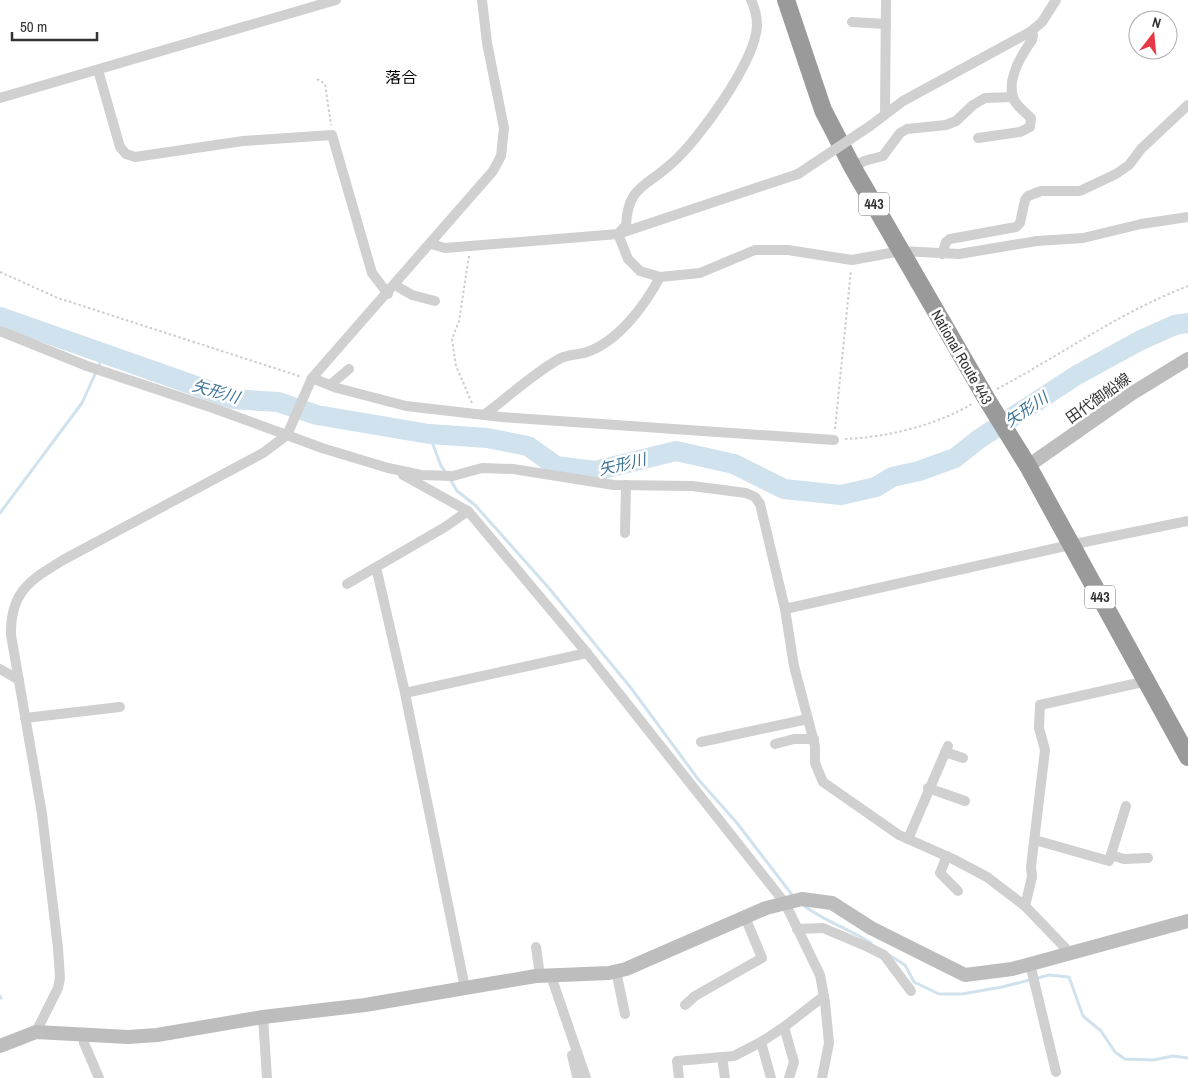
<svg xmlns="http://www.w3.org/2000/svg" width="1188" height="1078" viewBox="0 0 1188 1078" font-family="'Archivo Narrow','Noto Sans JP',sans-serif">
<rect width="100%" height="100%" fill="#fff"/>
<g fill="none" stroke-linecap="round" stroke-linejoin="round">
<!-- stream -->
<g stroke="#cfe2ee" stroke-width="3">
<path d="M 429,434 L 441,466 L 447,474"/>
<path d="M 450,479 L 457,491 L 475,505 L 548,587 L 631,688 L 698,779 L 737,823 L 793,896"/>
<path d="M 0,513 L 82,403 L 101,361 L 110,354"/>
<path d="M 803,905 C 824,921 849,929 871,943"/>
<path d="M 889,955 L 905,965 L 914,982 L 939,994 L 962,994 L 1002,987 L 1049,975 L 1069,977 L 1083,1016 L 1101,1031 L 1115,1052 L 1125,1059 L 1153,1060 L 1173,1056 L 1188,1058"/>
<path d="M 0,996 L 1,998"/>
</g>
<!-- river -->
<path stroke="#cfe2ee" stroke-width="20" d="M 0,317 L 233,399 L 278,402 L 317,415 L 429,434 L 487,438 L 528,446 L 556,466 L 595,471 L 676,451 L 734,464 L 784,489 L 841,495 L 876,487 L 892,477 L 919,471 L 955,458 L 979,439 L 1077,375 L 1141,340 L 1175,325 L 1188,323"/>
<!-- path -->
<g stroke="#cdcdcd" stroke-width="2" stroke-dasharray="2.5 2.5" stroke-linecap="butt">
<path d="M 317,79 L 325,84 L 331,125"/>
<path d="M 469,256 L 459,321 L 452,339 L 456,366 L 472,403"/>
<path d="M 0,272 L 58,298 L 302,377"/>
<path d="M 997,389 C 1063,354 1118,313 1188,286"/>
<path d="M 835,429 L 851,270"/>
<path d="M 845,439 C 888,437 934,426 972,404"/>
</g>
<!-- street -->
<g stroke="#d0d0d0" stroke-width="10">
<path d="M 852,22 L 886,24"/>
<path d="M 98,70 L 120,147 L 126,154 L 135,157 L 243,141 L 332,135 L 372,273 L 388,294"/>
<path d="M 0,98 L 336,0"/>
<path d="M 885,114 L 886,0"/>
<path d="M 870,126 L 903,101 L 1030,32 L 1042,22 L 1056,0"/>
<path d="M 978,138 L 1020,132 L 1030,127 L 1031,118 C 1025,112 1015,105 1013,97 C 1007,78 1022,54 1032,40 L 1033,35 L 1030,32"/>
<path d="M 853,168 L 864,161 L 883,156 L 900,133 L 907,129 L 946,125 L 956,121 L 973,105 L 985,98 L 1013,97"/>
<path d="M 618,234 L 628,259 L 640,271 L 660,277 L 700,273 L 755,250 L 788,250 L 852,260 L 901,251 L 959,254 L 1037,241 L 1083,238 L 1141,224 L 1188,217"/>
<path d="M 618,234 L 626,225 C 628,186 646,187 671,164 C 698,141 755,62 757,26 C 757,16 755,8 751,0"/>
<path d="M 431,244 L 445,248 L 618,234 L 798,174"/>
<path d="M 942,254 L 946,242 L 950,239 L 1016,227 L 1020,223 L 1025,200 L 1028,196 L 1041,191 L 1080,191 L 1116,174 L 1129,165 L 1141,149 L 1188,105"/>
<path d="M 395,285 L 412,295 L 435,301"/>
<path d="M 0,331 L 87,366 L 213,408 L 322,448 L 388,468 L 421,475 L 453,476 L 482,468 L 513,469 L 614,485 L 692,486 L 746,493 L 755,497 L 760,504 L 785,609 L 794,666 L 815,746 L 815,763 L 823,782 L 899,835 L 953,859 L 987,877 L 1025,906 L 1071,954"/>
<path d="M 312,378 L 337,388 L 406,406 L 502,417 L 834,440"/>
<path d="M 330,385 L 349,369"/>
<path d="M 484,415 C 510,396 533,373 561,358 C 569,354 579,355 587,352 C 619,341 645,305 660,277"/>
<path d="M 403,475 L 468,511 L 587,653 L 785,903 L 820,975 L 825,1002 L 829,1043 L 822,1078"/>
<path d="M 625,533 L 626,485"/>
<path d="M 376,567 L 405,693"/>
<path d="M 347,584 L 445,527 L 468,511"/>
<path d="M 785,609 L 1070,545 L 1188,521"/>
<path d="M 0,669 L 19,680"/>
<path d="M 25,718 L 120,707"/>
<path d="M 701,742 L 808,719"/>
<path d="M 775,744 L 794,739 L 814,739"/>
<path d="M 945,752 L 963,758"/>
<path d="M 928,788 L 965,801"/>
<path d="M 908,839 L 948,746"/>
<path d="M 1035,840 L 1109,861 L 1126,806"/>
<path d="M 1111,855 L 1124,859 L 1148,858"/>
<path d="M 947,856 L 940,873 L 958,891"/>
<path d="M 1025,906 L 1032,877 L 1031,867 L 1045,750 L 1039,728 L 1040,705 L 1147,681"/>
<path d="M 797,929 L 823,928 L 868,947 L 884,955 L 911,991"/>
<path d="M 536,947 L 540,976"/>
<path d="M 1030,964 L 1056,1072"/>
<path d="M 616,971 L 625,1014"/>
<path d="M 551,976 L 586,1078"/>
<path d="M 465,988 L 405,693 L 587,653"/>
<path d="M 685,1005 L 695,996 L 762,958 L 745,917"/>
<path d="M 263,1017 L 267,1078"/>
<path d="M 36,1032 L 58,988 L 60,978 L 58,948 L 42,814 L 11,635 C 10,592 30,580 63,560 L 263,453 L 287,435 L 312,378 L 493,171 L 501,156 L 504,128 L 487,43 L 482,0"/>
<path d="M 84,1035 L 84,1043 L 99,1078"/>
<path d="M 572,1055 L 577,1076"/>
<path d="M 722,1057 L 725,1078"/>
<path d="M 679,1078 L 677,1061 L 734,1056 L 761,1042"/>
<path d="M 771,1078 L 761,1042 L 784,1027"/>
<path d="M 789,1078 L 794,1062 L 784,1027 L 824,996"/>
</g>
<!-- secondary -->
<g stroke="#bdbdbd" stroke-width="14">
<path d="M 1028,466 L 1131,394 L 1188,359"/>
<path d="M 0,1046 L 36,1032 L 128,1037 L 157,1035 L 263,1017 L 365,1005 L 536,976 L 609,973 L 626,969 L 766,908 L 802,899 L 832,903 L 871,928 L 965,975 L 1012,969 L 1188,921"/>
</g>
<!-- highway -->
<path stroke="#9a9a9a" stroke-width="18" d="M 786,0 L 823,110 L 853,168 L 986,398 L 1028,466 L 1188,757"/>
<!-- street-bridge -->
<path stroke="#d0d0d0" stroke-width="10" d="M 798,174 L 870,126"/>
</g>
<g text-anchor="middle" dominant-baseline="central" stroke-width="5" stroke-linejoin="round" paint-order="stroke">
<!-- shield labels -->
<g fill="#fff" stroke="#707070" stroke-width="1">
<rect x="859" y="192.5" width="30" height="23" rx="4"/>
<rect x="1085" y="585.5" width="30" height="23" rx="4"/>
</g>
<g font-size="14" font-weight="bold" fill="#333">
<text x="874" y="204">443</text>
<text x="1100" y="597">443</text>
</g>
<!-- street labels -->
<g font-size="15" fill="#333" stroke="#fff">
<text transform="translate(962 357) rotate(60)">National Route 443</text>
<text transform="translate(1098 398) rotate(-35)">田代御船線</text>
</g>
<!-- neighbourhood labels -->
<g font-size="16" fill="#000" stroke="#fff">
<text x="401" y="77">落合</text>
</g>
<!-- water labels -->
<g font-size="16" font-style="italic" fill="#3f7597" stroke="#fff">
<text transform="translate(216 391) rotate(16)">矢形川</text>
<text transform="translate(1026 409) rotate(-34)">矢形川</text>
<text transform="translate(622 464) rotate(-13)">矢形川</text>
</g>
</g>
<!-- north arrow -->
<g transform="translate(1153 35) rotate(16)"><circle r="24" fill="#ffffff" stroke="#adadad"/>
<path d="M0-4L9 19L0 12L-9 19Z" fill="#e63946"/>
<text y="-8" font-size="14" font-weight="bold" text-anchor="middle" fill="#333333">N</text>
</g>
<!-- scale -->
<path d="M12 32v8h85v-8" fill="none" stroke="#333333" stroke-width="2.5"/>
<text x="20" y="32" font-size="15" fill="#333333" stroke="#ffffff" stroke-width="4" paint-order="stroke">50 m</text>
</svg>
